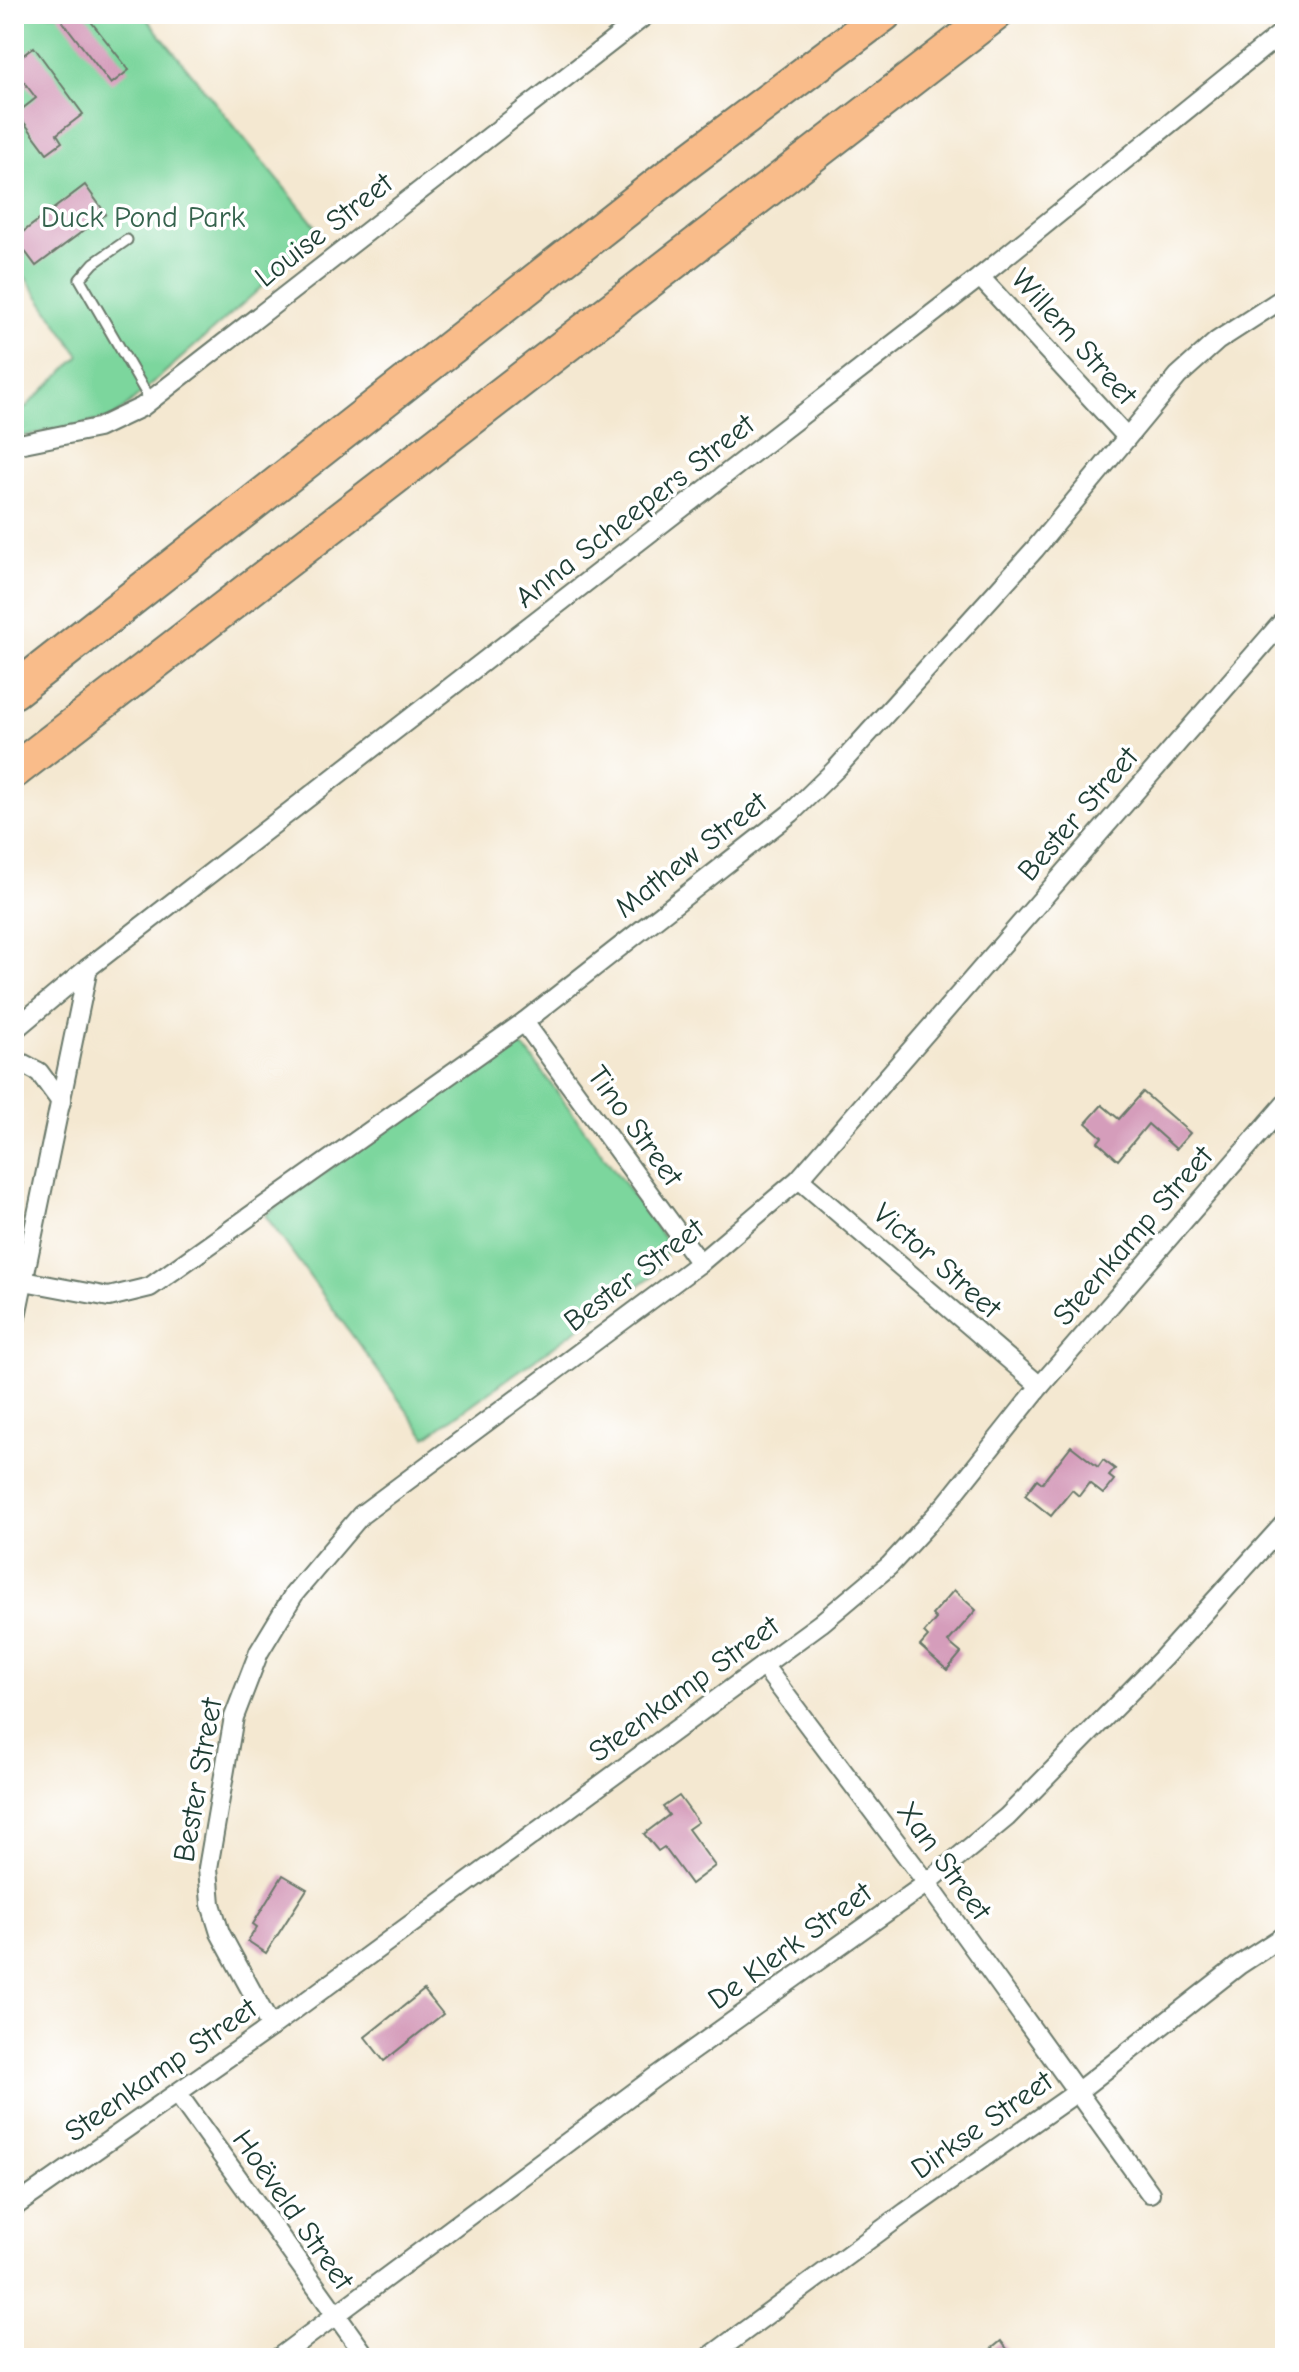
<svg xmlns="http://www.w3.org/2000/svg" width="1299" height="2372" viewBox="0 0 1299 2372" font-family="'Comic Neue',sans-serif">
<rect width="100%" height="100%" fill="#fff"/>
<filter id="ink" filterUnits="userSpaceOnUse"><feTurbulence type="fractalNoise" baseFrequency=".0125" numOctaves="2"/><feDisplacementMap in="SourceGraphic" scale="16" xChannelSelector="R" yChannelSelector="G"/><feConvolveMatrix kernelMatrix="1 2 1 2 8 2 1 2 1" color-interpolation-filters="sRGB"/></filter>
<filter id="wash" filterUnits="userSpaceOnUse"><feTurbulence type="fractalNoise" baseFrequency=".006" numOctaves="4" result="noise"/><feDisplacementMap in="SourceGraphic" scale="32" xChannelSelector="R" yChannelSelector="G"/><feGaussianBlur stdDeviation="1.8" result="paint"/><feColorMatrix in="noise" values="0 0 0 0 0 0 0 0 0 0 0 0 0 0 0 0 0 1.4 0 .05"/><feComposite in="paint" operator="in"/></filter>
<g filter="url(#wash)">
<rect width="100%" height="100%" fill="#f4e8d1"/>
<!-- green -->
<g fill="#7bd69d" stroke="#4d8a68" stroke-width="2">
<path d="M 14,14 L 143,14 L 322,234 L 113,418 L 14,438 L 14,418 L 80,356 L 14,261 Z"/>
<path d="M 516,1043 L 527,1051 L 664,1238 L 665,1259 L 652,1276 L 426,1437 L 265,1215 L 505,1044 Z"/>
</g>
<g id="blocks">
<!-- building -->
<g fill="#d59dbb">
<path d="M 57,14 L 85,14 L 129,70 L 111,84 Z"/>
<path d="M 34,47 L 83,114 L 57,134 L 62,142 L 47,153 L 17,113 L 36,98 L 14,69 L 14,62 Z"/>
<path d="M 85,185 L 106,214 L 36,266 L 15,238 Z"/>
<path d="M 1143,1092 L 1190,1133 L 1176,1149 L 1148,1124 L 1118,1160 L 1098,1142 L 1102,1137 L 1086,1123 L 1102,1105 L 1119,1119 Z"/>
<path d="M 1071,1446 L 1098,1467 L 1103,1460 L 1115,1469 L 1109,1476 L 1114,1480 L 1103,1494 L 1089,1483 L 1079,1496 L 1072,1490 L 1051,1516 L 1025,1495 L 1037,1479 L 1042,1483 Z"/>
<path d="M 954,1590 L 976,1610 L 948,1642 L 961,1653 L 947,1670 L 920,1646 L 928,1637 L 924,1633 L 936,1619 L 932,1615 Z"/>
<path d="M 679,1796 L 698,1822 L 688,1829 L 715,1866 L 691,1884 L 664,1847 L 658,1851 L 644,1834 L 669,1815 L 663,1807 Z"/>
<path d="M 283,1875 L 307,1889 L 266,1953 L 248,1941 L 257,1927 L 253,1924 Z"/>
<path d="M 424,1990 L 443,2014 L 384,2061 L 365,2037 Z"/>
<path d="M 1001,2341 L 1014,2358 L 980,2358 Z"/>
</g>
</g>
</g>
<g filter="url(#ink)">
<use href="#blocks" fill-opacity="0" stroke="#6a796b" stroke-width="2"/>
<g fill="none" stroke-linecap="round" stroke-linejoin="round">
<!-- service casing -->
<g stroke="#6a796b" stroke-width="13">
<path id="service" d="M 127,240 L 94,263 L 80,279 L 150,400"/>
</g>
<!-- minor casing -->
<g stroke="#6a796b" stroke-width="22">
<g id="minor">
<path d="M 980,277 L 1126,436"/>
<path d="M 14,445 L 98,428 L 142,407 L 647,14"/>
<path d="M 524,1022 L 700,1263"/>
<path d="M 14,1030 L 88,968 L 980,277 L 1285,30"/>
<path d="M 14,1059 L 39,1072 L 61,1102"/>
<path d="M 799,1179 L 1040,1386"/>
<path d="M 24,1281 L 109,1297 L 150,1287 L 524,1022 L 791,813 L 837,768 L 1035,549 L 1178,376 L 1217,341 L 1285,297"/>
<path d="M 14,1326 L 88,968"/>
<path d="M 763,1665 L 927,1883 L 1150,2193"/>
<path d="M 271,2027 L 220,1933 L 211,1904 L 208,1868 L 234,1717 L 259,1652 L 294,1594 L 361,1515 L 700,1263 L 799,1179 L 1285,619"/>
<path d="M 177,2093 L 367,2358"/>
<path d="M 14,2207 L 271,2027 L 821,1623 L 889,1566 L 946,1504 L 1040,1386 L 1285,1104"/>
<path d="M 278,2358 L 655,2077 L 927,1883 L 1007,1817 L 1163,1658 L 1285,1523"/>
<path d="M 708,2358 L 906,2212 L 1077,2092 L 1239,1965 L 1285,1935"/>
</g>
</g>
<!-- motorway casing -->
<g stroke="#6a796b" stroke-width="38">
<g id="motorway">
<path d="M 14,691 L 679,168 L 884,14"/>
<path d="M 14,771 L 995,14"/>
</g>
</g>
<!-- service -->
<use href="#service" stroke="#fff" stroke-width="9"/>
<!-- minor -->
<use href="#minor" stroke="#fff" stroke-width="18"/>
<!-- motorway -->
<use href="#motorway" stroke="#f9bc8a" stroke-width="34"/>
</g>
</g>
<g text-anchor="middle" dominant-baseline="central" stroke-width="7" stroke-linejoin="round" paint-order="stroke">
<!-- park labels -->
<g font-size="30" fill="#36634e" stroke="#fff">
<text x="143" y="217">Duck Pond Park</text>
</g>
<!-- street labels -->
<g font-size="30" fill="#1f3d34" stroke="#fff">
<text transform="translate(324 230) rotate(-38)">Louise Street</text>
<text transform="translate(1074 337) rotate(48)">Willem Street</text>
<text transform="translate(635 511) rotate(-38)">Anna Scheepers Street</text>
<text transform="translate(1078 814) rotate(-49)">Bester Street</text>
<text transform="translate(691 855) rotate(-38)">Mathew Street</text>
<text transform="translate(635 1126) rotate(54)">Tino Street</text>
<text transform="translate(1133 1236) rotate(-49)">Steenkamp Street</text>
<text transform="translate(937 1261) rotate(41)">Victor Street</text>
<text transform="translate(634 1275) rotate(-37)">Bester Street</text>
<text transform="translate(684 1689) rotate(-36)">Steenkamp Street</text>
<text transform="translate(198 1780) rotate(-80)">Bester Street</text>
<text transform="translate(944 1861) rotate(54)">Xan Street</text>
<text transform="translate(790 1946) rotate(-36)">De Klerk Street</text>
<text transform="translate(161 2070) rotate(-35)">Steenkamp Street</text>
<text transform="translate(982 2125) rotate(-35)">Dirkse Street</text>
<text transform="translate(293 2210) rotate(55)">Hoëveld Street</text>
</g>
</g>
<!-- margin -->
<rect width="1299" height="2372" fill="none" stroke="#fff" stroke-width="48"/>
</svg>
